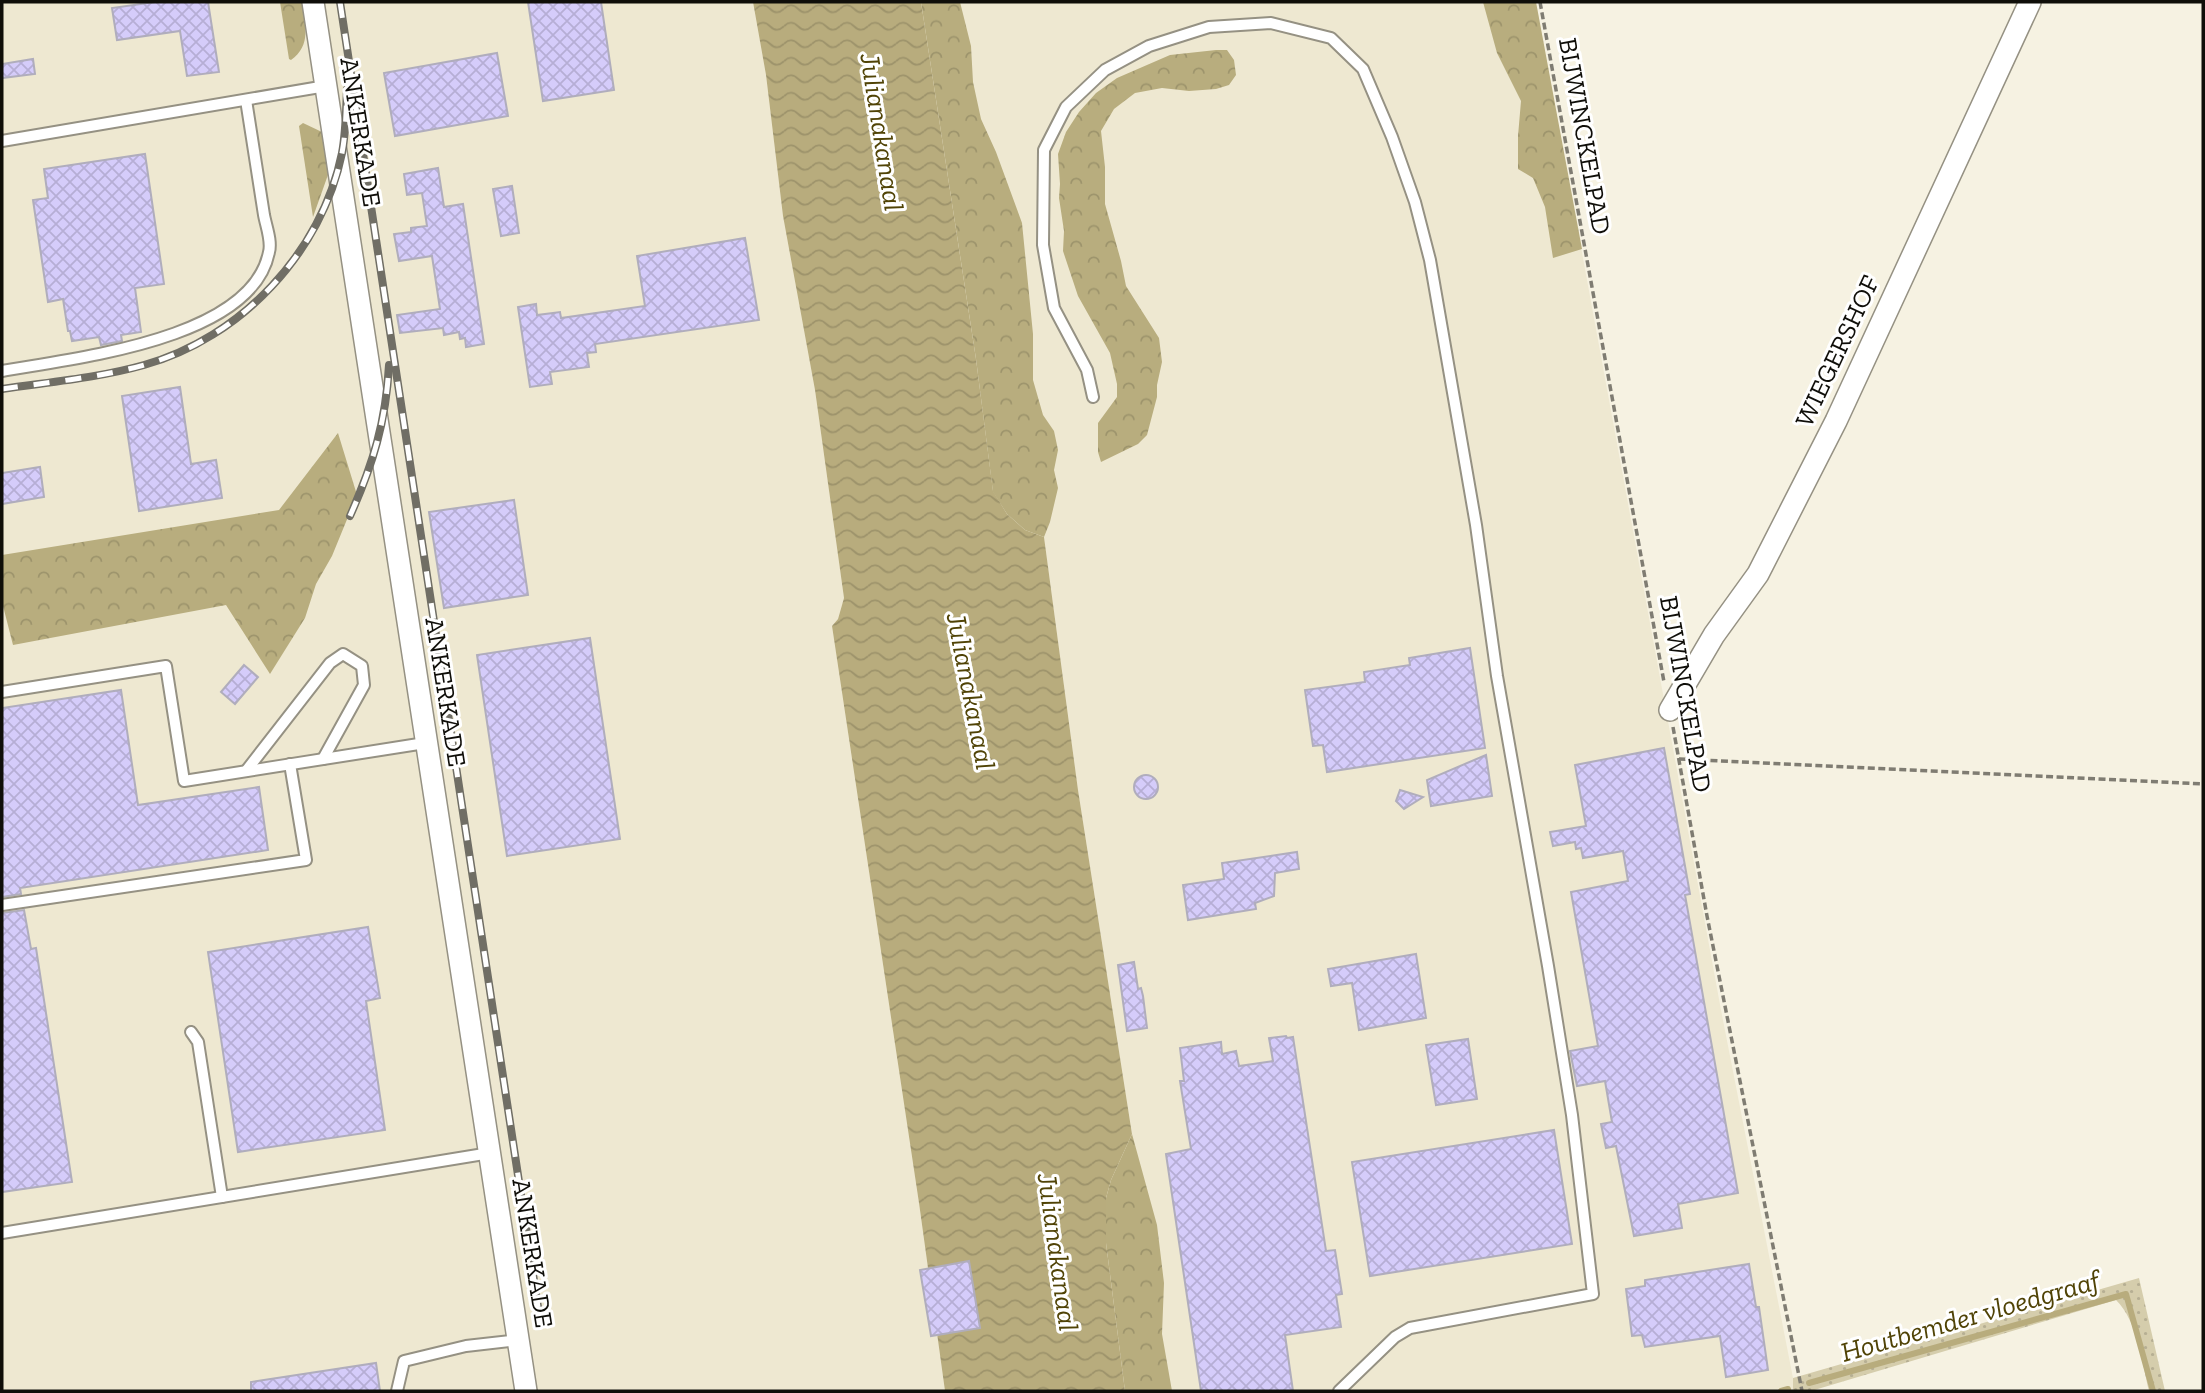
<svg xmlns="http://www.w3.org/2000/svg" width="2205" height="1393" viewBox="0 0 2205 1393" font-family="'Zilla Slab',serif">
<defs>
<pattern id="grass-dots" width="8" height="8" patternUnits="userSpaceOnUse" patternTransform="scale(1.75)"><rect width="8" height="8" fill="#d5cdac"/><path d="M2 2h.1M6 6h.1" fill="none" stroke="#b6af93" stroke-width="1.8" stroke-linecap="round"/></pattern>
<pattern id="forest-crowns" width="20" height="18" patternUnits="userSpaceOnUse" patternTransform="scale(1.75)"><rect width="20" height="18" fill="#b8ad7e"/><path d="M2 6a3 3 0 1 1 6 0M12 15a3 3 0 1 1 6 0" fill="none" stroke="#9d946c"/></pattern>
<pattern id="water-waves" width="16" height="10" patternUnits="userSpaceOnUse" patternTransform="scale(1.75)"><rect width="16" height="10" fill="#b8ac7d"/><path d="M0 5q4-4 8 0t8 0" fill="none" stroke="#9d936b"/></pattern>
<pattern id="building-cross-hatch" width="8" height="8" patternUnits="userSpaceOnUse" patternTransform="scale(1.75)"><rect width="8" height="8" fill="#d5ccfa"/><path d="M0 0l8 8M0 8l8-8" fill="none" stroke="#b6aed5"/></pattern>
</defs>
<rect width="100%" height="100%" fill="#f6f2e2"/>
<!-- built -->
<g fill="#eee8d1">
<path d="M 2,2 L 753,2 L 766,75 L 783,216 L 815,390 L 844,598 L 838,619 L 832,626 L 919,1203 L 945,1391 L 2,1391 Z"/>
<path d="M 921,2 L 1536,2 L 1721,1010 L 1793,1378 L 1793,1391 L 1125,1391 L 1132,1134 L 1078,790 L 1044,537 Z"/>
</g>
<!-- grass -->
<path fill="url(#grass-dots)" d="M 2139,1278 L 2165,1391 L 2149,1391 C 2142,1362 2138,1322 2116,1300 L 1811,1391 L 1793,1391 L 1793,1378 Z"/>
<!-- forest -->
<g fill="url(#forest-crowns)">
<path d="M 280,2 L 302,2 C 305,25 312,45 291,60 L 289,59 Z"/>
<path d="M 921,2 L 960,2 L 971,46 L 973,82 L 981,119 L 996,152 L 1022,223 L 1033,334 L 1033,380 L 1043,415 L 1054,431 L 1058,450 L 1054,470 L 1058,488 L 1050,522 L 1044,537 L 1025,530 L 1007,514 L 993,492 L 976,359 Z"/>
<path d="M 1483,2 L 1536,2 L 1582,249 L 1553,258 L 1545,207 L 1533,178 L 1518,169 L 1518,136 L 1521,101 L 1497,53 Z"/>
<path d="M 1216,50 L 1227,50 L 1234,60 L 1236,75 L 1229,85 L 1216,89 L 1189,91 L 1162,88 L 1135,93 L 1114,109 L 1101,131 L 1105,167 L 1105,204 L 1121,261 L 1126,286 L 1159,338 L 1162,362 L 1157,385 L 1157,397 L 1147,435 L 1138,444 L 1101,462 L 1098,452 L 1098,423 L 1117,397 L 1117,384 L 1110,353 L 1078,296 L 1063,251 L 1064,231 L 1059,198 L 1060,184 L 1058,154 L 1066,132 L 1079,112 L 1096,93 L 1117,78 L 1170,55 Z"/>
<path d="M 303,123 L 322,132 L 329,172 L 313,217 L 299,126 Z"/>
<path d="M 338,433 L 357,495 L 332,556 L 316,584 L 305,618 L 270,674 L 226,605 L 13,645 L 2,602 L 2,555 L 279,510 Z"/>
<path d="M 1132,1134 L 1157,1225 L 1164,1283 L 1162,1334 L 1172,1391 L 1125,1391 L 1106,1243 L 1106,1198 L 1111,1180 Z"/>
</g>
<!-- water -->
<path fill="url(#water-waves)" d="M 753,2 L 921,2 L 976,359 L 993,491 L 1007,514 L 1025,530 L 1044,537 L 1078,790 L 1132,1134 L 1111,1180 L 1106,1198 L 1106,1243 L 1125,1391 L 945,1391 L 919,1203 L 832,626 L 838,619 L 844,598 L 815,390 L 783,216 L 766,75 Z"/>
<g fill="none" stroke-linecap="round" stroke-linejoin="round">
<!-- stream -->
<g stroke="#b8ac7d" stroke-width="6">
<path d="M 1809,1383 L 2126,1294 L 2153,1391"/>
<path d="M 1781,1391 L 1788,1389"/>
</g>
</g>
<!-- building -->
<g fill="url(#building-cross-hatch)" stroke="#b0adbc" stroke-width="2">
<path d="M 155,2 L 208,2 L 219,72 L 187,76 L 180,31 L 117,40 L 112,8 Z"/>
<path d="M 528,2 L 601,2 L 614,90 L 543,101 Z"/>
<path d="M 497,53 L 508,116 L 395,136 L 384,73 Z"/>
<path d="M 33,59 L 35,74 L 2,78 L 2,64 Z"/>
<path d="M 145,154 L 164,284 L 135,288 L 141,332 L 121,335 L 122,341 L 101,345 L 99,337 L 72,341 L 70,331 L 68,331 L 63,299 L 48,302 L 33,200 L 48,198 L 44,169 Z"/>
<path d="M 438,168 L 444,207 L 463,204 L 484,344 L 466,347 L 465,338 L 460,339 L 459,332 L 444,335 L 443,328 L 400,333 L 397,315 L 440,309 L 432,256 L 399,261 L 394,234 L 411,232 L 411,228 L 427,226 L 422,193 L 407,195 L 404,174 Z"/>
<path d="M 512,186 L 519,233 L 501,236 L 493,189 Z"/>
<path d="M 745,238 L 759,320 L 595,344 L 596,352 L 587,353 L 589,367 L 550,372 L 552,384 L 530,387 L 518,307 L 536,304 L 537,315 L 560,312 L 561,318 L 645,306 L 637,256 Z"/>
<path d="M 180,387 L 191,464 L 216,460 L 222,498 L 139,511 L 122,396 Z"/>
<path d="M 40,467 L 44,497 L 2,504 L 2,473 Z"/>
<path d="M 514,500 L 528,595 L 444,608 L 429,512 Z"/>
<path d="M 590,638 L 620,839 L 507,856 L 477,655 Z"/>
<path d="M 1470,648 L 1485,748 L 1327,772 L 1323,745 L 1313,746 L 1305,690 L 1365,682 L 1364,672 L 1410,665 L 1409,658 Z"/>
<path d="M 244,665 L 258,677 L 235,704 L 221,692 Z"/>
<path d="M 121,690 L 138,805 L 259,787 L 268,850 L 20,888 L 21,894 L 2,897 L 2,708 Z"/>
<path d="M 1664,748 L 1690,894 L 1685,895 L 1738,1193 L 1678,1204 L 1682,1228 L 1634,1236 L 1616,1146 L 1606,1148 L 1601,1124 L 1612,1122 L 1605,1081 L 1577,1086 L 1570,1051 L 1598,1046 L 1571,892 L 1628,881 L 1623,851 L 1583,858 L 1581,848 L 1576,849 L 1575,842 L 1553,846 L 1550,832 L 1586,826 L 1575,765 Z"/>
<path d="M 1486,755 L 1492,796 L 1431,806 L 1427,780 Z"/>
<circle cx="1146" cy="787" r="12"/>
<path d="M 1400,790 L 1423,797 L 1404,809 L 1396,801 Z"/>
<path d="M 1297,852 L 1299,869 L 1275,873 L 1274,896 L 1255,903 L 1256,909 L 1188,920 L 1183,885 L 1224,879 L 1222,863 Z"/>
<path d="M 24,910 L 31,949 L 36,948 L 72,1182 L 2,1192 L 2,913 Z"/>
<path d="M 368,927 L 380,998 L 366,1001 L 385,1130 L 238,1152 L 208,952 Z"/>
<path d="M 1416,954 L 1426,1018 L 1359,1030 L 1352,983 L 1331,986 L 1328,969 Z"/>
<path d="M 1134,962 L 1138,989 L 1141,988 L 1143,996 L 1147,1028 L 1127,1031 L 1118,965 Z"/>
<path d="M 1286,1036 L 1287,1038 L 1293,1037 L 1326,1251 L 1335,1250 L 1342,1294 L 1336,1295 L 1341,1327 L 1285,1335 L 1293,1391 L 1201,1391 L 1166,1154 L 1191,1149 L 1180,1081 L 1184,1081 L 1180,1048 L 1221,1042 L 1222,1054 L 1236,1051 L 1239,1066 L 1273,1061 L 1269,1038 Z"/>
<path d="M 1468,1039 L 1477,1099 L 1436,1105 L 1426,1045 Z"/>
<path d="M 1554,1130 L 1572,1244 L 1370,1276 L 1352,1162 Z"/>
<path d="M 969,1261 L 980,1328 L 931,1336 L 920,1270 Z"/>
<path d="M 1749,1264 L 1756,1307 L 1759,1307 L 1768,1370 L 1726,1377 L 1720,1336 L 1645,1347 L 1642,1335 L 1632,1336 L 1626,1289 L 1645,1286 L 1645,1280 Z"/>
<path d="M 376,1363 L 380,1391 L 251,1391 L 251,1382 Z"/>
</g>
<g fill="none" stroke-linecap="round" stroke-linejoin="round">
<!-- service casing -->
<g stroke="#959183" stroke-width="14">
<g id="service">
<path d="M 2,141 L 326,86"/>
<path d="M 2,371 C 74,358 252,340 269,252 C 272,241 266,226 264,215 C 258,177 252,138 246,100"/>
<path d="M 1093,397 L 1087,370 L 1054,308 L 1043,245 L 1044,150 L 1066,107 L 1105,70 L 1149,46 L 1209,27 L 1271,23 L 1331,38 L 1363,69 L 1392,137 L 1415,202 L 1430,260 L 1476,525 L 1497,676 L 1548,966 L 1572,1115 L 1593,1294 L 1410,1328 L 1395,1337 L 1339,1391"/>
<path d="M 2,692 L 166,666 L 184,781 L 425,743"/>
<path d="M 246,771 L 330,663 L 343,654 L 362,666 L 364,685 L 323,759"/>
<path d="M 2,905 L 306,860 L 290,764"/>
<path d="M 191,1032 L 198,1042 L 222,1197"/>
<path d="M 2,1233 L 490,1153"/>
<path d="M 397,1391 L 404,1361 L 466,1346 L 519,1340"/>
</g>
</g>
<!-- minor casing -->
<g stroke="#959183" stroke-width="24">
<g id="minor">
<path d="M 313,2 L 526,1391"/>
<path d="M 1670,710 L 1714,635 L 1758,574 L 1836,421 L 2030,2"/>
</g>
</g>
<!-- path -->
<g stroke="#7f7c72" stroke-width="3.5" stroke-dasharray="7 3.5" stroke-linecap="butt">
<path d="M 1540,2 L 1664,682"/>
<path d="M 1673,727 L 1707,916 L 1802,1391"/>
<path d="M 1679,759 L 2203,784"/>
</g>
<!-- service -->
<use href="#service" stroke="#fff" stroke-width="10"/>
<!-- minor -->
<use href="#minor" stroke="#fff" stroke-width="21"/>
<!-- rail casing -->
<g stroke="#706e65" stroke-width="8">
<g id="rail">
<path d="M 340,2 L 538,1307"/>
<path d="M 2,389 C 49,382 98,378 144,365 C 241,338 322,252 342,153 C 346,132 346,110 347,89"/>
<path d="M 350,516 C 373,464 386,422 389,365"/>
</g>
</g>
<!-- rail -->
<use href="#rail" stroke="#fff" stroke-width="5" stroke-dasharray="16" stroke-linecap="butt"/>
</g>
<g text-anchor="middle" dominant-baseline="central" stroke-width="6" stroke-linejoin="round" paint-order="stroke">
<!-- street labels -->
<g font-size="26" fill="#0f0e09" stroke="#fff">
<text transform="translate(361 132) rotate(81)">ANKERKADE</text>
<text transform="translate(1585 136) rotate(80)">BIJWINCKELPAD</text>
<text transform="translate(1837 351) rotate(-65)">WIEGERSHOF</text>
<text transform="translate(446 692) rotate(81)">ANKERKADE</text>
<text transform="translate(1686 694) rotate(80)">BIJWINCKELPAD</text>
<text transform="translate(533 1253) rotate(81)">ANKERKADE</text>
</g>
<!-- water labels -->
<g font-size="28" font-style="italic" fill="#504306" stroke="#fff">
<text transform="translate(882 132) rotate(81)">Julianakanaal</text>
<text transform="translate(971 691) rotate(79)">Julianakanaal</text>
<text transform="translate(1058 1252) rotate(82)">Julianakanaal</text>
<text transform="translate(1970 1316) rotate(-16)">Houtbemder vloedgraaf</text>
</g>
</g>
<!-- border -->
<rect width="2205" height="1393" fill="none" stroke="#0f0e09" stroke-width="7"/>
</svg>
